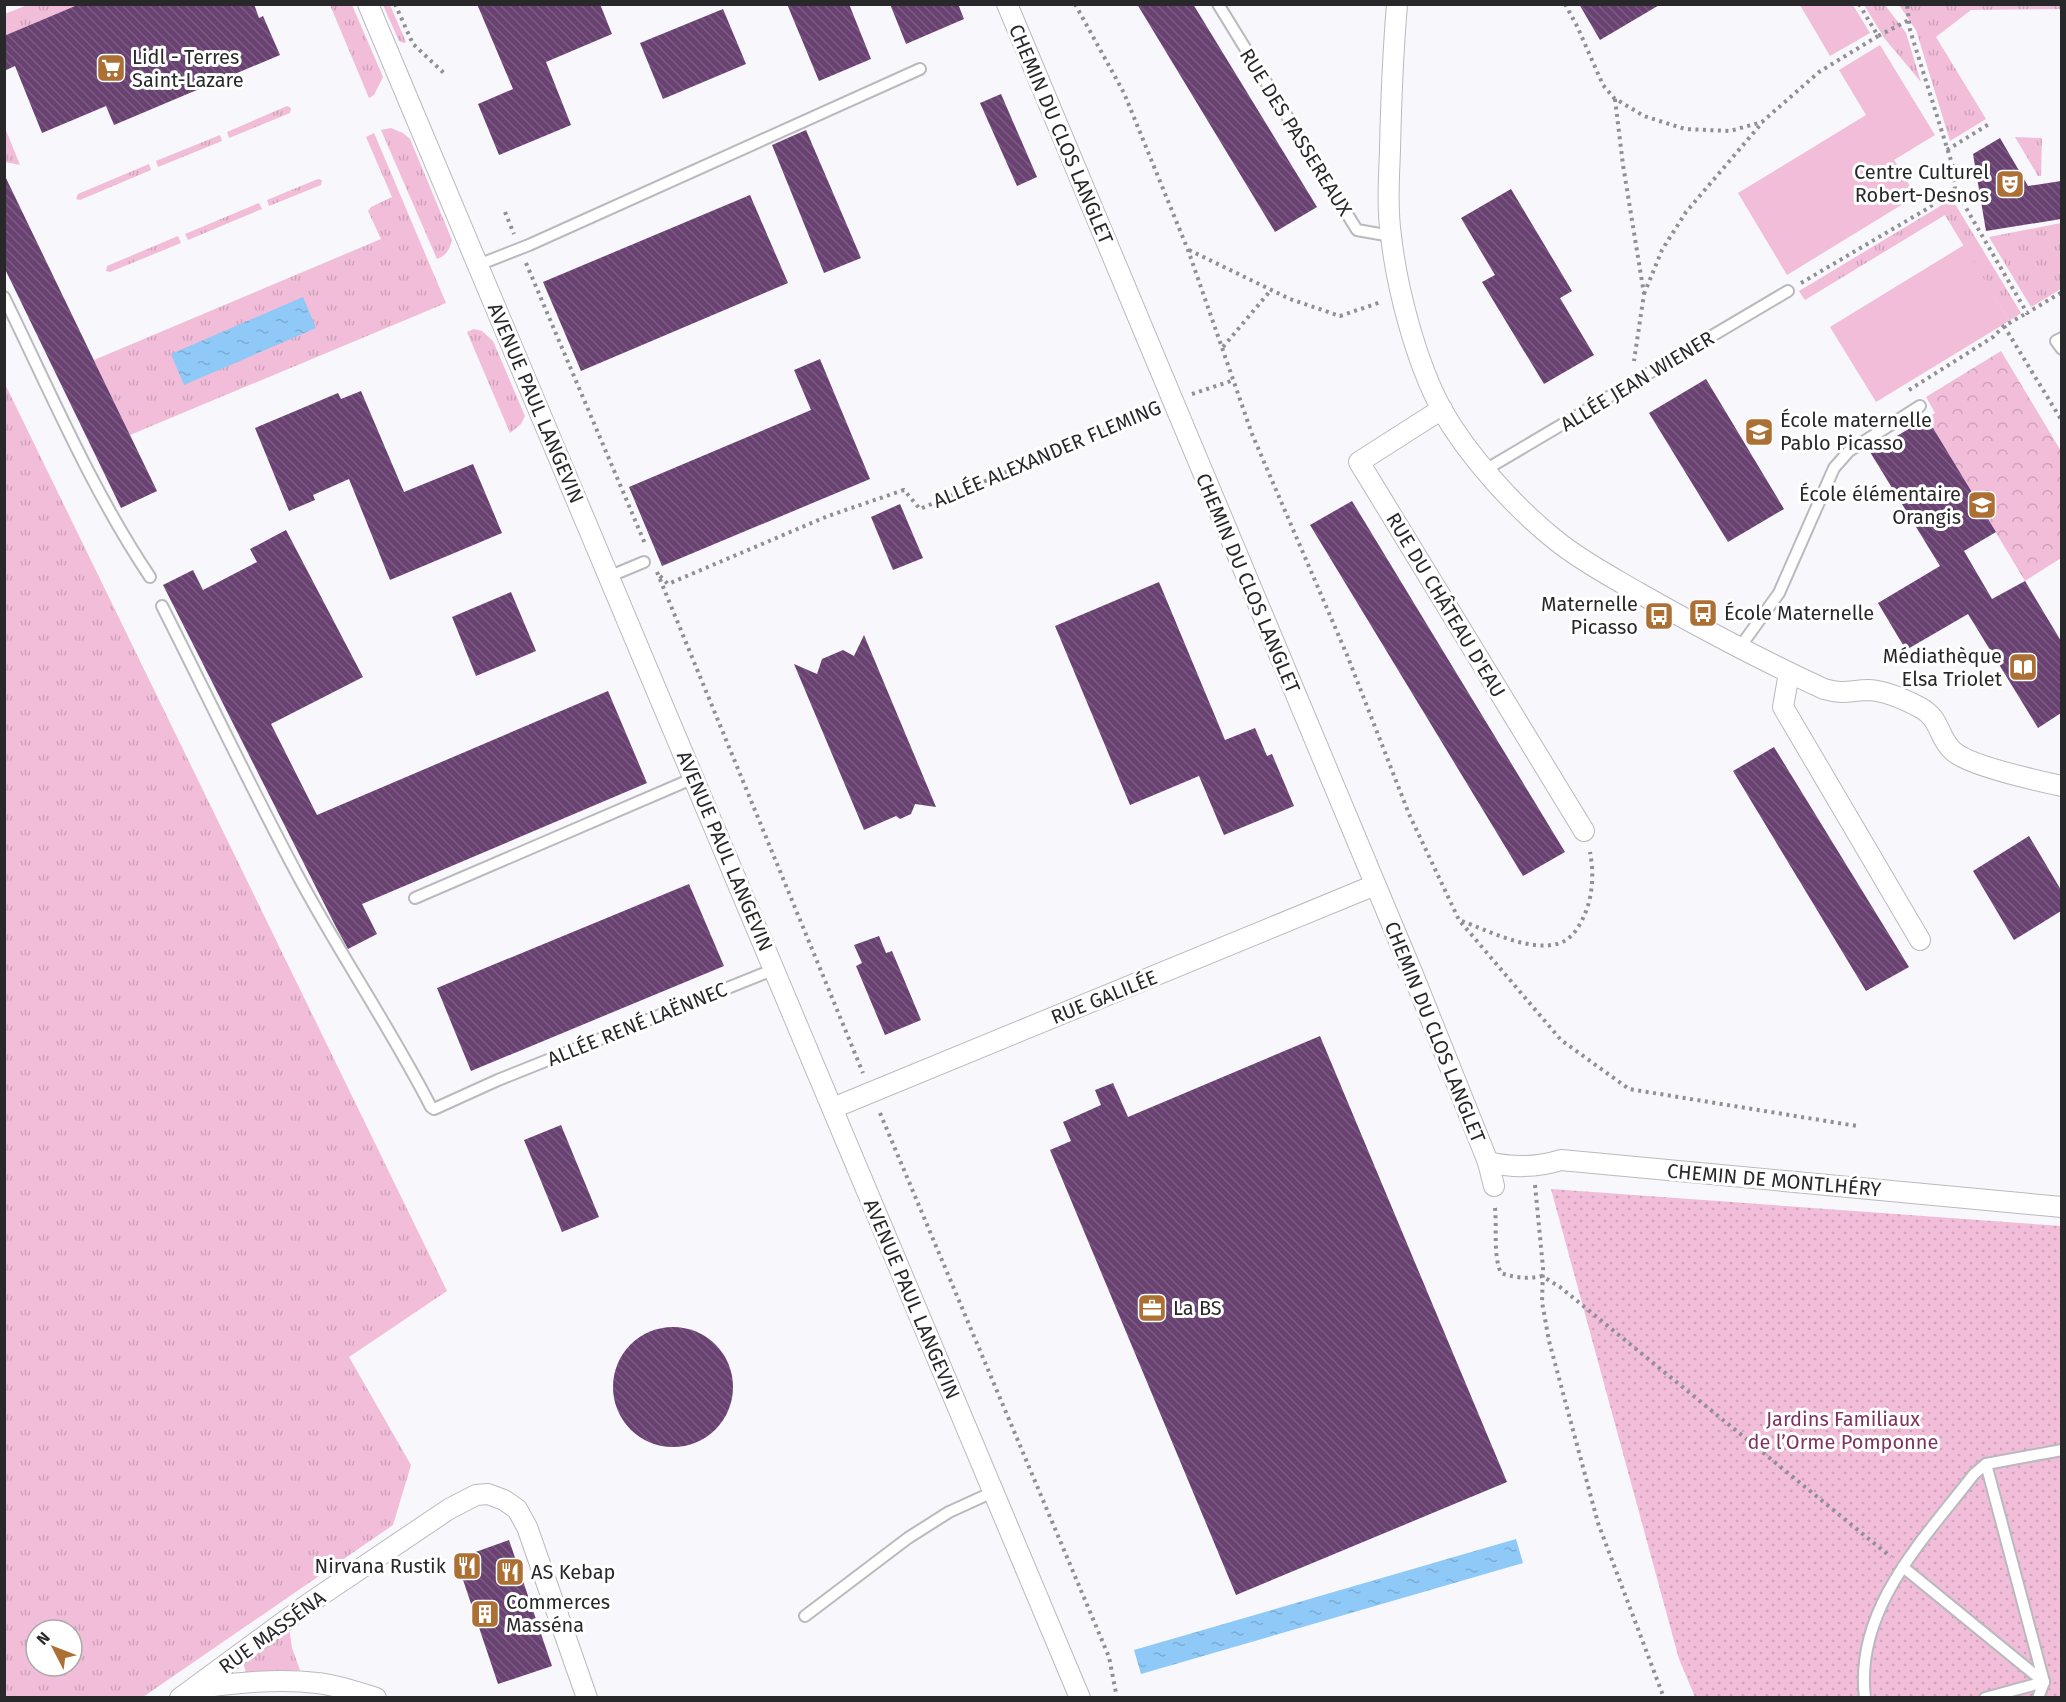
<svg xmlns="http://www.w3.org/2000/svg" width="2066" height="1702" viewBox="0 0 2066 1702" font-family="'Fira Sans',sans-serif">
<defs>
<pattern id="grass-tufts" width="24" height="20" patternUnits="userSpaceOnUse" patternTransform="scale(1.5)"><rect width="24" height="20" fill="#f1bdd9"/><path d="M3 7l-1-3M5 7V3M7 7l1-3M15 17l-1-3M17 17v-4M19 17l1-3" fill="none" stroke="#cfa2ba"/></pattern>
<pattern id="park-crowns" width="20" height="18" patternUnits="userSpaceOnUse" patternTransform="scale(1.5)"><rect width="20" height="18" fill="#f1bdd9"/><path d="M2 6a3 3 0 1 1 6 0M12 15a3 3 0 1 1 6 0" fill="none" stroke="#cfa2ba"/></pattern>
<pattern id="garden-dots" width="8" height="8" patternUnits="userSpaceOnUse" patternTransform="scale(1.5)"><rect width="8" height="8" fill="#f1bdd9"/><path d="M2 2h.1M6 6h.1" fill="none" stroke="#cfa2ba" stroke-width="1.8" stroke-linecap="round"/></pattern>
<pattern id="water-ripples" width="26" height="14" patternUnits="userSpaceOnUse" patternTransform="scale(1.5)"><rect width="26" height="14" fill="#8ec9f7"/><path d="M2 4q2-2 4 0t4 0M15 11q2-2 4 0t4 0" fill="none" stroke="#7aadd4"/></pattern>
<pattern id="building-back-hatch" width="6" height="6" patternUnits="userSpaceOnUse" patternTransform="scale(1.5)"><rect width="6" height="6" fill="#694272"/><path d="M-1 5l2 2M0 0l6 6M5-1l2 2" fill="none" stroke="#7a5b81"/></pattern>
</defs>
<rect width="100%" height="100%" fill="#f7f7fc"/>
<!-- grass -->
<g fill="url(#grass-tufts)" fill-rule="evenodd">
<path d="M 27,5 L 80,5 L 5,36 L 5,14 Z"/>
<path d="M 330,5 L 352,5 L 383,77 L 374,95 L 369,98 Z"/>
<path d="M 383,5 L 390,5 L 406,42 L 404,43 L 399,41 Z"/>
<path d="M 1864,5 L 1885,5 L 1906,33 L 1921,82 L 1885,39 Z"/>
<path d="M 1899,5 L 2061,4 L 2062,9 L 1971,10 L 1936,37 L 1986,119 L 1950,141 L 1916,30 Z"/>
<path d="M 287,106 L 291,108 L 290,113 L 229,138 L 227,132 Z"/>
<path d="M 4,128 L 5,128 L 20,165 L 5,162 Z"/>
<path d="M 391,128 L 403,133 L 410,139 L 452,240 C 449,250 447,255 437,259 L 381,130 Z"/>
<path d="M 374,133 L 446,303 L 130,435 L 94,360 L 381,239 L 368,211 L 371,207 L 392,197 L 366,137 Z"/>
<path d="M 220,135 L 222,141 L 158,167 L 156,161 Z"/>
<path d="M 2015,137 L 2042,138 L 2041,176 L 2038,176 Z"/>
<path d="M 149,164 L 151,170 L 80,200 L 76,199 L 78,194 Z"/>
<path d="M 318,179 L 322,180 L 321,185 L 269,206 L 267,200 Z"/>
<path d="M 1952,199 L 2021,313 L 2009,321 L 1945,215 L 1805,300 L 1799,291 Z"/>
<path d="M 259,203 L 262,209 L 188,240 L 185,234 Z"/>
<path d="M 2061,223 L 2061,289 L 2031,307 L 1989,237 Z"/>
<path d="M 178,236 L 181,243 L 110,272 L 106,271 L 107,266 Z"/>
<path d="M 474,329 L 482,331 L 493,341 L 525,416 L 521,424 L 510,433 L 467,332 Z"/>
<path d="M 5,384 L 447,1291 L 349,1357 L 411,1465 L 393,1525 L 143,1697 L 5,1697 ZM 36,1630 L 72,1630 L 72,1666 L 36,1666 Z"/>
<path d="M 289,1627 L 292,1648 L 300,1670 L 247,1676 L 242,1659 Z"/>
</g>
<!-- park -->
<path fill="url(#park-crowns)" d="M 2001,351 L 2061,451 L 2061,558 L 2025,581 L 1927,418 L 1935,413 L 1926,397 Z"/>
<!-- garden -->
<path fill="url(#garden-dots)" d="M 1551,1189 L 2061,1226 L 2061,1697 L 1695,1697 L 1679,1659 Z"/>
<!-- pitch -->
<g fill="#f1bdd9">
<path d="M 1800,5 L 1853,5 L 1870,33 L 1830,56 Z"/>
<path d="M 1880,45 L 1935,135 L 1894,160 L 1916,196 L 1787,275 L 1738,193 L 1866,115 L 1839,70 Z"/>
<path d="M 1964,245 L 2009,321 L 1876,402 L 1830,327 Z"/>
</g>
<!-- water -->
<g fill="url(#water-ripples)">
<path d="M 303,297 L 316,328 L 184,385 L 171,354 Z"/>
<path d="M 1516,1539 L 1523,1563 L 1141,1674 L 1134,1650 Z"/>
</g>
<!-- building -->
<g fill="url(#building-back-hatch)">
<path d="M 80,4 L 254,4 L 259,18 L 263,16 L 280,55 L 114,125 L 106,106 L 42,133 L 15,66 L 4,71 L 4,36 Z"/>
<path d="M 477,4 L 600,4 L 612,34 L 546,62 L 571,125 L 499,155 L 478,104 L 513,89 Z"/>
<path d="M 787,4 L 849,4 L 871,59 L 819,81 Z"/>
<path d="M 890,4 L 958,4 L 964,19 L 906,44 Z"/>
<path d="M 1137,4 L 1193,4 L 1317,207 L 1275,232 Z"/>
<path d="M 1579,4 L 1661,4 L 1600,40 Z"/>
<path d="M 723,9 L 746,64 L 663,99 L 640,43 Z"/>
<path d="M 1001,94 L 1037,177 L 1017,186 L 980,103 Z"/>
<path d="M 806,130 L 861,258 L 824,273 L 772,145 Z"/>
<path d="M 2000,138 L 2028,186 L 2061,181 L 2061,219 L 1986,231 L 1973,154 Z"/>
<path d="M 4,174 L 157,491 L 121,508 L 4,267 Z"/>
<path d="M 1511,189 L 1572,291 L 1560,298 L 1594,355 L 1544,384 L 1482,282 L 1495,275 L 1461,218 Z"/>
<path d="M 750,195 L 788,283 L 581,371 L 543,282 Z"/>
<path d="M 820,359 L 870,479 L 662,566 L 629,487 L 811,410 L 794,370 Z"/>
<path d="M 1706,379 L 1784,509 L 1728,542 L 1649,413 Z"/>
<path d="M 361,391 L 404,492 L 473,464 L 502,533 L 390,580 L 349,479 L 313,495 L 315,500 L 289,511 L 255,428 L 338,393 L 341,399 Z"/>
<path d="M 1927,418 L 1996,532 L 1964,551 L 1992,599 L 2025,581 L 2061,641 L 2061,713 L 2038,728 L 1968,614 L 1906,650 L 1878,603 L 1940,566 L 1870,452 Z"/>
<path d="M 1352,501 L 1565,852 L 1523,876 L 1310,525 Z"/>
<path d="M 900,504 L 923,558 L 893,570 L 871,517 Z"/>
<path d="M 286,530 L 363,677 L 271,724 L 317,815 L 608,691 L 647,783 L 362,904 L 377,934 L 348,949 L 336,927 L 163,585 L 193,570 L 203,590 L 257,562 L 250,549 Z"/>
<path d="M 1159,582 L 1225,740 L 1255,728 L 1267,756 L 1272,754 L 1294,806 L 1224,835 L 1199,776 L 1130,805 L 1055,626 Z"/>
<path d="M 511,592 L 536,651 L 476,676 L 452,617 Z"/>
<path d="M 864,635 L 936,807 L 915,804 L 911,814 L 900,819 L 896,816 L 864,830 L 794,664 L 817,674 L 822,659 L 843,650 L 854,656 Z"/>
<path d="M 1774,747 L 1909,967 L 1866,991 L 1733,771 Z"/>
<path d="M 2029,836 L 2061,890 L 2061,911 L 2014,940 L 1973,871 Z"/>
<path d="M 689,884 L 724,966 L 471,1071 L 437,988 Z"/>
<path d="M 879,936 L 886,953 L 892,951 L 921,1020 L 885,1035 L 856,966 L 862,963 L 854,945 Z"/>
<path d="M 1320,1036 L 1507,1482 L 1236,1595 L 1050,1150 L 1071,1141 L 1063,1122 L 1101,1105 L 1095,1090 L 1113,1083 L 1128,1117 Z"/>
<path d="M 561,1125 L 599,1217 L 562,1232 L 524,1140 Z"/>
<circle cx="673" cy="1387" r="60"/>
<path d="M 509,1540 L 552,1666 L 498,1684 L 456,1559 Z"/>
</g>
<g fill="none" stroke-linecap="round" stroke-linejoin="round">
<!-- lane casing -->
<g stroke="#bab9be" stroke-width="14">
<g id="lane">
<path d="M 1218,4 L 1357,230 L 1391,236"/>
<path d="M 478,265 L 529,245 L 920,69"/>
<path d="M 4,297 C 50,391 91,489 150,577"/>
<path d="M 2062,338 L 2056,341 L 2062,349"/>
<path d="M 1485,470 L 1788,291"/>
<path d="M 608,577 L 644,562"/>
<path d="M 162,606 C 207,695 250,786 297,874 C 339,953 390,1027 431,1107 L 434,1109 L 498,1080 L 775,969"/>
<path d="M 1740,647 L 1779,593 L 1834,468 L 1849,451 L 1920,406"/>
<path d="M 415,898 L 694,778"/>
<path d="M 1986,1464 L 2044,1682 L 2038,1698"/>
<path d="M 1903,1567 L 2044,1682"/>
<path d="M 805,1616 L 908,1538 L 949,1512 L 993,1492"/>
<path d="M 1865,1698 C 1854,1609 1924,1539 1974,1474 L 1986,1464 L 2062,1450"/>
<path d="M 1985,1698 L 2044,1682"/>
</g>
</g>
<!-- street casing -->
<g stroke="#bab9be" stroke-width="22">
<g id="street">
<path d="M 368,4 L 1080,1698"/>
<path d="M 1007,4 L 1412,972 L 1488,1162 L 1494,1186"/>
<path d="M 1397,4 C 1393,53 1391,101 1390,150 C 1389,178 1387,207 1391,236 C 1397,289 1416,362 1442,410 C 1468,456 1516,509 1558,542 C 1583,562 1612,577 1639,593 C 1699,627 1761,660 1824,689 C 1845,695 1851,690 1869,690 C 1887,691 1906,700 1921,708 C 1941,719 1938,738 1953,751 C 1969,766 2039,781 2062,786"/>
<path d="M 1442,409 L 1359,462 L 1584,831"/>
<path d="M 1789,673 L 1783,707 L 1920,940"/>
<path d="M 833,1108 L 1375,885"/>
<path d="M 1488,1162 C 1513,1168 1536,1168 1561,1160 L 2062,1207"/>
<path d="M 197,1688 C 237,1683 277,1678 317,1683 C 337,1685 357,1692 376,1698"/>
<path d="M 180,1698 L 308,1604 L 449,1509 L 476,1495 L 488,1494 L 504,1500 L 517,1509 L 527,1527 L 587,1698"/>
</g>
</g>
<!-- path -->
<g stroke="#909094" stroke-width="4" stroke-dasharray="3 4.5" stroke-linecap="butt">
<path d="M 395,4 L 413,44 L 446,75"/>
<path d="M 1075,4 L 1124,93 L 1188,250 L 1252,434 L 1347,655 L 1409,814 L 1459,920 L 1561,1040 L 1629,1089 L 1857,1126"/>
<path d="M 1565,4 L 1577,26 L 1603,85 L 1614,98 L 1644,116 L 1685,129 L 1730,131 L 1762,122 L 1819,72 L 1878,36"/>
<path d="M 1859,4 L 1878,36 L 1909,20"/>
<path d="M 1615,99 L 1623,165 L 1644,294 L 1634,361"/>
<path d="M 1947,150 L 1989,124"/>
<path d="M 1955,189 L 2027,313 L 2062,292"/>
<path d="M 505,212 L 514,234"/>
<path d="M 1189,250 L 1290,299 L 1340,316 L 1381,302"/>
<path d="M 526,263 L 646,546"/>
<path d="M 1801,283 L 1925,210 L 1955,189 L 1953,167 L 1910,30 L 1907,4"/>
<path d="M 1644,294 L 1662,250 L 1686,212 L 1761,124"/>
<path d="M 2004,326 L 2062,421"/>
<path d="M 1223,347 L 1271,290"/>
<path d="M 1909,390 L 1993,337 L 2004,326 L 2027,313"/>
<path d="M 1192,394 L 1234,380"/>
<path d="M 657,572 L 863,1073"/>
<path d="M 660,576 L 668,584 L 828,516 L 904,490 L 920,509 L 1155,408"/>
<path d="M 1462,921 C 1489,931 1531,953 1560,943 C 1572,939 1579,927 1584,916 C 1593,896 1594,873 1590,852"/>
<path d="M 880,1113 L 1109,1657 L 1117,1698"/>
<path d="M 1535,1185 L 1543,1268 L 1542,1302 L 1549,1341 L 1598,1523 L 1664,1698"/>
<path d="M 1495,1208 C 1497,1228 1493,1256 1501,1273 C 1515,1278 1528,1279 1542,1276 L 1560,1287 L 1891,1557"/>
</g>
<!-- lane -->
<use href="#lane" stroke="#fff" stroke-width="10"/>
<!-- street -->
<use href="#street" stroke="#fff" stroke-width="20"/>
</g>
<!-- icons -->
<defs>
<g id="supermarket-square" transform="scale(1.5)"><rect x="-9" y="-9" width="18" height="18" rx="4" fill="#ad7034" stroke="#fff"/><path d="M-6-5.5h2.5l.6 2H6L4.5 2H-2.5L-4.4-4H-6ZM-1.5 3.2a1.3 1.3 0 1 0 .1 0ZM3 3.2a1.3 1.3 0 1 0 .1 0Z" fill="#fff"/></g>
<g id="theatre-square" transform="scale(1.5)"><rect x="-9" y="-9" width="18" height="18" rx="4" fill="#ad7034" stroke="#fff"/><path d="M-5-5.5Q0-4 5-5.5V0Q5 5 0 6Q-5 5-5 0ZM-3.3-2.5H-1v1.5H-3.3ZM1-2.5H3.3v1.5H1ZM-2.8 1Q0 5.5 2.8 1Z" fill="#fff"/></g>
<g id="school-square" transform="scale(1.5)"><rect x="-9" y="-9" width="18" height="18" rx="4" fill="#ad7034" stroke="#fff"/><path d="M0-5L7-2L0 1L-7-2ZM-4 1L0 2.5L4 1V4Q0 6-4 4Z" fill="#fff"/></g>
<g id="bus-square" transform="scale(1.5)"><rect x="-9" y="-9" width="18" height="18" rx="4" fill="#ad7034" stroke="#fff"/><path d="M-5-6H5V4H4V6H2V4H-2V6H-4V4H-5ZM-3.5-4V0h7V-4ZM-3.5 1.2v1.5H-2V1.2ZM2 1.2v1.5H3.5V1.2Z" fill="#fff"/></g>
<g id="library-square" transform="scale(1.5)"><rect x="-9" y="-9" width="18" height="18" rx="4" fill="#ad7034" stroke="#fff"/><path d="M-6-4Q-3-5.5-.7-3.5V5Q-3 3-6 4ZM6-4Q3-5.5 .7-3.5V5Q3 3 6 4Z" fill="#fff"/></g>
<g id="office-square" transform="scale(1.5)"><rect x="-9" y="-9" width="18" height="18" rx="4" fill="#ad7034" stroke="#fff"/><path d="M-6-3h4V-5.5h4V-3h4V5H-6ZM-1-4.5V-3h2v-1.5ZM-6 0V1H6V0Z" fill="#fff"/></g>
<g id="restaurant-square" transform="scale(1.5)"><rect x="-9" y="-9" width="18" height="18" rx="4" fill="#ad7034" stroke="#fff"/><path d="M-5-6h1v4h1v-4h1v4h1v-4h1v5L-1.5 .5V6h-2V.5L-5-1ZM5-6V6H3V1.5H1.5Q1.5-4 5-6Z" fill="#fff"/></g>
<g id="building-square" transform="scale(1.5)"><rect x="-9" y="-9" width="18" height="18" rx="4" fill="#ad7034" stroke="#fff"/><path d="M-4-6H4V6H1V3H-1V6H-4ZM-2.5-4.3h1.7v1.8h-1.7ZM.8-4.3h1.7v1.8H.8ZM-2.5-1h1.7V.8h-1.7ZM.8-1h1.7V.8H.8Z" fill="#fff"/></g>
</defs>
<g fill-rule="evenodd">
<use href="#supermarket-square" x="111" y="68"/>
<use href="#theatre-square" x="2010" y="184"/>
<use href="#school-square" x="1759" y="432"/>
<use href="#school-square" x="1982" y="505"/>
<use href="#bus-square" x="1703" y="613"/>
<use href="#bus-square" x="1659" y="616"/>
<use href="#library-square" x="2023" y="667"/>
<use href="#office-square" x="1152" y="1308"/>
<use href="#restaurant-square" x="467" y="1566"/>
<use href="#restaurant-square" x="510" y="1572"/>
<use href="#building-square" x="485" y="1614"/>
</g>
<g text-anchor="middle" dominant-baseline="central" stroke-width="6" stroke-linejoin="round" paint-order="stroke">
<!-- poi labels -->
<g font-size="20" fill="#282729" stroke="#fff" text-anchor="start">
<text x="132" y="57">Lidl - Terres<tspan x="132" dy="23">Saint-Lazare</tspan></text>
<text x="1989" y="172" text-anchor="end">Centre Culturel<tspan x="1989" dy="23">Robert-Desnos</tspan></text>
<text x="1780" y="420">École maternelle<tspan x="1780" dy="23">Pablo Picasso</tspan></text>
<text x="1961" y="494" text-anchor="end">École élémentaire<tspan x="1961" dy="23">Orangis</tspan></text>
<text x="1638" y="604" text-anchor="end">Maternelle<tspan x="1638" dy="23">Picasso</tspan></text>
<text x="1724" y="613">École Maternelle</text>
<text x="2002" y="656" text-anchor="end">Médiathèque<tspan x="2002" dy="23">Elsa Triolet</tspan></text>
<text x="1173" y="1308">La BS</text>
<text x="446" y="1566" text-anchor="end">Nirvana Rustik</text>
<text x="531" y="1572">AS Kebap</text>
<text x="506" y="1602">Commerces<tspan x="506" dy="23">Masséna</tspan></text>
</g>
<!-- street labels -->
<g font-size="20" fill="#282729" stroke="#fff">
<text transform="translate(1296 132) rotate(58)">RUE DES PASSEREAUX</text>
<text transform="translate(1061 134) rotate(67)">CHEMIN DU CLOS LANGLET</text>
<text transform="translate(1637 381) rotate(-31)">ALLÉE JEAN WIENER</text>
<text transform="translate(536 403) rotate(67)">AVENUE PAUL LANGEVIN</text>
<text transform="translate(1047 454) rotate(-23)">ALLÉE ALEXANDER FLEMING</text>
<text transform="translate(1248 583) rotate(67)">CHEMIN DU CLOS LANGLET</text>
<text transform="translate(1446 605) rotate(59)">RUE DU CHÂTEAU D'EAU</text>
<text transform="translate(725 851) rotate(67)">AVENUE PAUL LANGEVIN</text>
<text transform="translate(1104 997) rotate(-22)">RUE GALILÉE</text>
<text transform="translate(637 1024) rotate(-22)">ALLÉE RENÉ LAËNNEC</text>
<text transform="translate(1435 1032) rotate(68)">CHEMIN DU CLOS LANGLET</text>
<text transform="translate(1774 1180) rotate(5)">CHEMIN DE MONTLHÉRY</text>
<text transform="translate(912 1299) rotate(67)">AVENUE PAUL LANGEVIN</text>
<text transform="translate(272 1632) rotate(-36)">RUE MASSÉNA</text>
</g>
<!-- park labels -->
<g font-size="20" fill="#7d3260" stroke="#fff">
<text x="1843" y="1419">Jardins Familiaux<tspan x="1843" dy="23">de l’Orme Pomponne</tspan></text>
</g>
</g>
<!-- border -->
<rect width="2066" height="1702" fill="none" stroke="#282729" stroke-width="12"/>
<!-- north arrow -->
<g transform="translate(54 1648) rotate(312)"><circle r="28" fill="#ffffff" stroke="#a9a9a9" stroke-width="1.5"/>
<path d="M0-4.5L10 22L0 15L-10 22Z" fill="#ad7034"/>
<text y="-9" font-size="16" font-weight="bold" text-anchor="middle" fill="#282729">N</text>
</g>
</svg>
